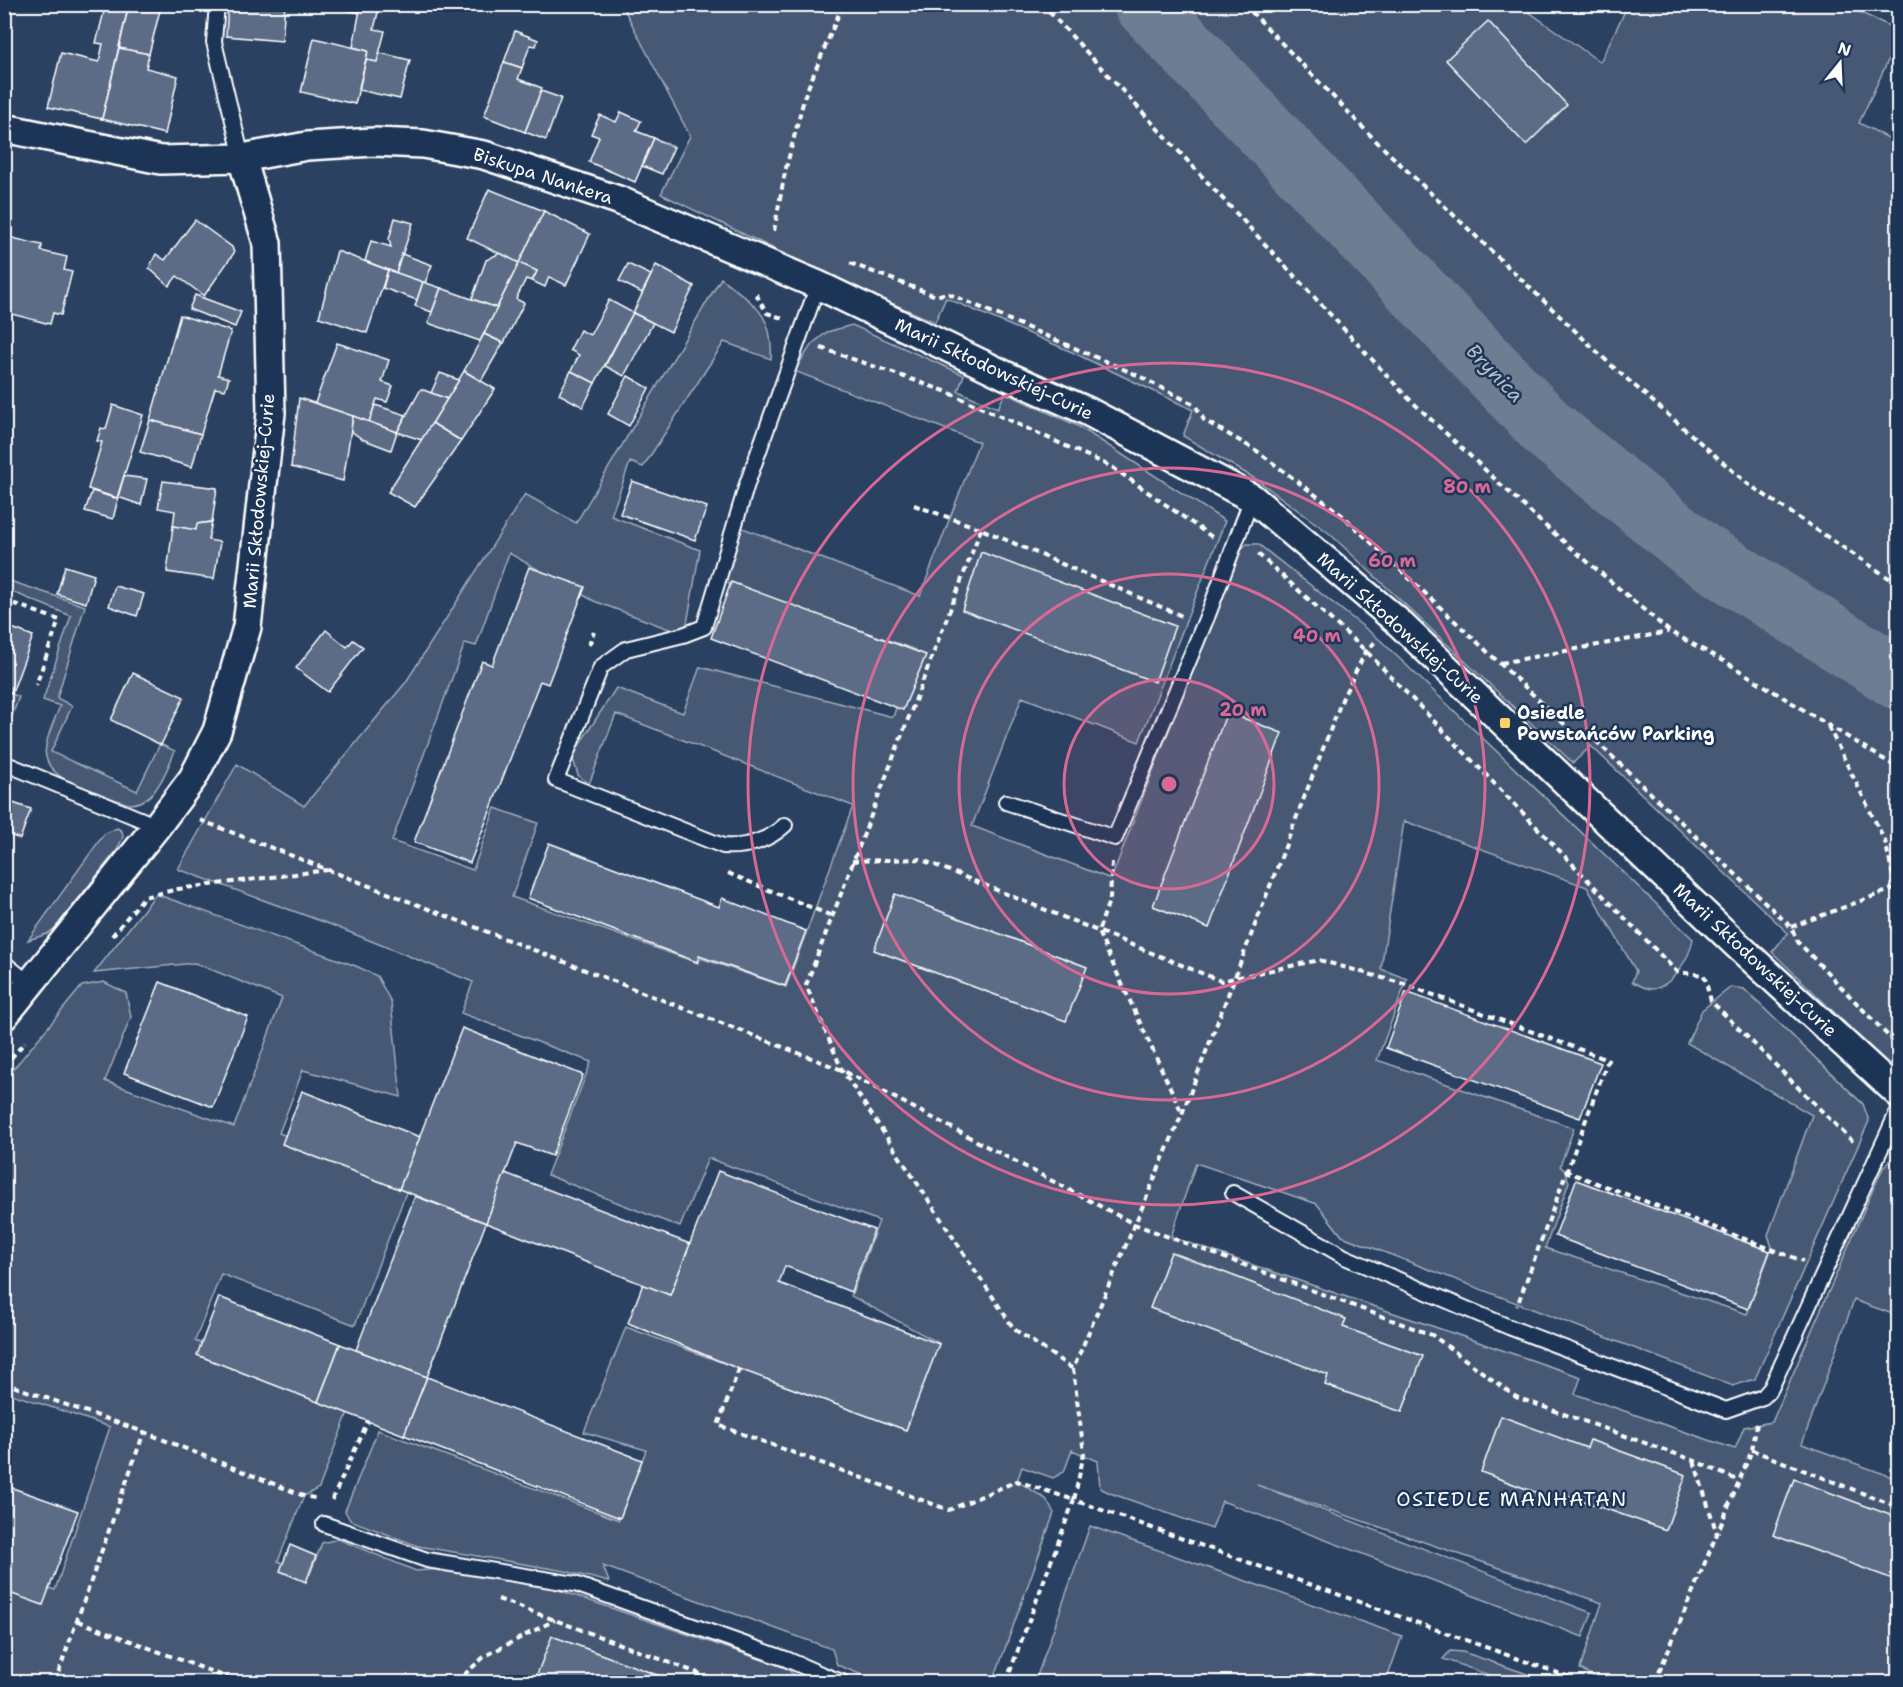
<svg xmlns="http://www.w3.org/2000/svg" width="1903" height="1687" viewBox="0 0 1903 1687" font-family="'Shantell Sans',sans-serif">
<rect width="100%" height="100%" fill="#2a4161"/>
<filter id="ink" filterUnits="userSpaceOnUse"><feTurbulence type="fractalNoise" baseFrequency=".0167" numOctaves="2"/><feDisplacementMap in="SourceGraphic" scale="12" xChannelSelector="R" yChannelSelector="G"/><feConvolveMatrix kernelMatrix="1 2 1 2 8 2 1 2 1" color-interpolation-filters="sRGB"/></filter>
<g filter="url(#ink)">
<!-- green -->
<g fill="#465975" stroke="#a2acba" stroke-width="1.5">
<path d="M 622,5 L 1119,5 L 1453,365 L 1633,529 L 1898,701 L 1898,1074 L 1772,952 L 1788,933 L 1591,746 L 1573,763 L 1330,534 L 1257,480 L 1183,436 L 1193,410 L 1072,352 L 946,298 L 935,322 L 836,279 L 661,194 L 690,136 Z"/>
<path d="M 1182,5 L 1519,5 L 1600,62 L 1628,5 L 1844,5 L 1898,30 L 1898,39 L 1859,123 L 1898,143 L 1898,652 L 1646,499 Z"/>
<path d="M 721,278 C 754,305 774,313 771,359 L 724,342 L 643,467 L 630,462 L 611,516 L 700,550 L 685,635 L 594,601 L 509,553 L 476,646 L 465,643 L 392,841 L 473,870 L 495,808 L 538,823 L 512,897 L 698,963 L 700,958 L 786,987 L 853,806 L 616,714 L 589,784 L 578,775 L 572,756 L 616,688 L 683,713 L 700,667 L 893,717 L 916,650 L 716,579 L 735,525 L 920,596 L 979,442 L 794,371 L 812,344 L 827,332 L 852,325 L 964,375 L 958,391 L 998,408 L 1005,393 L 1078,426 L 1225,521 L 1139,742 L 1022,697 L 972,826 L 1111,879 L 1208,629 L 1242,548 L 1247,544 L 1258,544 L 1379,639 L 1693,939 C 1690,957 1672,988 1651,989 C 1645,989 1637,984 1632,982 L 1636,971 L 1587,887 L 1404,821 L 1381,969 L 1407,979 L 1377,1060 L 1574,1128 L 1560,1166 L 1565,1171 L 1569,1182 L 1545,1248 L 1747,1314 L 1772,1247 L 1768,1235 L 1812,1115 L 1687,1043 L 1702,1010 L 1731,987 L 1744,989 L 1863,1104 L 1869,1121 L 1755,1379 L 1733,1386 L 1342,1236 L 1317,1204 L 1196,1163 L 1171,1237 L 1581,1377 L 1575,1394 L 1735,1449 L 1744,1427 L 1772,1422 L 1874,1187 L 1883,1168 L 1898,1153 L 1898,1316 L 1854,1300 L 1802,1444 L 1898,1479 L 1898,1682 L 1604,1682 L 1580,1669 L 1602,1603 L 1257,1485 L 1592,1613 L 1583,1637 L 1222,1501 L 1212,1529 L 1110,1493 L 1100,1488 L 1098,1461 L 1072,1450 L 1064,1472 L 1053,1478 L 1022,1467 L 1017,1481 L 1046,1499 L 1054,1513 L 993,1682 L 880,1682 L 837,1665 L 832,1649 L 603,1566 L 609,1582 L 565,1571 L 418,1546 L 350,1520 L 345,1511 L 378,1430 L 619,1520 L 646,1450 L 584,1432 L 626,1327 L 906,1430 L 939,1343 L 851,1296 L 879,1221 L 708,1158 L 680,1227 L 547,1175 L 591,1062 L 461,1013 L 473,982 L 329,924 L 178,869 L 237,764 L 304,806 L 406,682 L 525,494 L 576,523 Z"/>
<path d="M 4,579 L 85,606 L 57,698 L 72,706 L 51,752 L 137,791 L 160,744 L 175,751 C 166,771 156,804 129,804 C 104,795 38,782 46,746 C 48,732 55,719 60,706 L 43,700 L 71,616 L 5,589 Z"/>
<path d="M 5,691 L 19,697 L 5,735 L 4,691 Z"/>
<path d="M 117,828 L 122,831 L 123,837 L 117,850 L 55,928 L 47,934 L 28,940 L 104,834 Z"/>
<path d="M 156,894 L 356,966 L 377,976 L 391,1002 L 401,1097 L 303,1070 L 279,1133 L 409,1185 L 355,1325 L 221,1274 L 195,1341 L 350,1407 L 319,1488 L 304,1496 L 278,1561 L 310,1574 L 322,1543 L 338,1539 L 416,1571 L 440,1569 L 544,1585 L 786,1668 L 802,1682 L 5,1682 L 4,1574 L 55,1590 L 110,1427 L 9,1393 L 5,1396 L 5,1079 L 82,986 L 104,982 L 126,993 L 131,1017 L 105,1081 L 234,1127 L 282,998 L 195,963 L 94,973 Z"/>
<path d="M 1090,1526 L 1402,1636 L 1386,1682 L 1045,1682 L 1036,1679 Z"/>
<path d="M 1450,1651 L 1463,1652 L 1551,1682 L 1509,1682 L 1443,1659 Z"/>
</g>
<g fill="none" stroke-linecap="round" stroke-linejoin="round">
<!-- river -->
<path stroke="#6d7d92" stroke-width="63" d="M 1145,4 L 1549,430 L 1697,551 L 1898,678"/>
</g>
<!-- building -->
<g fill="#5b6c86" stroke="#fff" stroke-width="1.5">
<path d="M 106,4 L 129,4 L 102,119 L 48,107 L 61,53 L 99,62 L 103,44 L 96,43 Z"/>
<path d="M 129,4 L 160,10 L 149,54 L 119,48 Z"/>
<path d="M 228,4 L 285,4 L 282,41 L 226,36 Z"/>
<path d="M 325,4 L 361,4 L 361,11 L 360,13 Z"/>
<path d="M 361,4 L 380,4 L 374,29 L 385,31 L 377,62 L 366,60 L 368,51 L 353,47 Z"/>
<path d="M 1488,21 L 1567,105 L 1526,145 L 1446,60 Z"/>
<path d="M 515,31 L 538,40 L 536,46 L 530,45 L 522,68 L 504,62 Z"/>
<path d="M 314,38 L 368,51 L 355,104 L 301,92 Z"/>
<path d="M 119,48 L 149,54 L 146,68 L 178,76 L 165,134 L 102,119 Z"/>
<path d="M 380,53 L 410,60 L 400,99 L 359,90 L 366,60 L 377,62 Z"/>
<path d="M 504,62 L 522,68 L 518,79 L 542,88 L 525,132 L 484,116 Z"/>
<path d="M 541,91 L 561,98 L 546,140 L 525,132 Z"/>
<path d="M 621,112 L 641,121 L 636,131 L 654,138 L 635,182 L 589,162 L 599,137 L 591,134 L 600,115 L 616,122 Z"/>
<path d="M 654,138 L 674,147 L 662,174 L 642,166 Z"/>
<path d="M 489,189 L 544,211 L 519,263 L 467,238 Z"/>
<path d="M 544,211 L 590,234 L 566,285 L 549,277 L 545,287 L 532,281 L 537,271 L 519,263 Z"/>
<path d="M 395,218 L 413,223 L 396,273 L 365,261 L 371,241 L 391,247 L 389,239 Z"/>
<path d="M 195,220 L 232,247 L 234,253 L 204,296 L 177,276 L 169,286 L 149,268 L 156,254 L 165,260 Z"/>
<path d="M 4,236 L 42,245 L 41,251 L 67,257 L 64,270 L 72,272 L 61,315 L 53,313 L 50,324 L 4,312 Z"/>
<path d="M 337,251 L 388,270 L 367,333 L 319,317 Z"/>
<path d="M 500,253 L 519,263 L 497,308 L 472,299 L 486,260 Z"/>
<path d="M 402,254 L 432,265 L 425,283 L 396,273 Z"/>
<path d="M 519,263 L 537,271 L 532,281 L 526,279 L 516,299 L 524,303 L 504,343 L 484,334 Z"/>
<path d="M 628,264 L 651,275 L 642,293 L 619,281 Z"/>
<path d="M 656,265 L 694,286 L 671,332 L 633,313 Z"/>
<path d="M 388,270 L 423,282 L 417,300 L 383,288 Z"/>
<path d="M 423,282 L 441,288 L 432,312 L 415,306 Z"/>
<path d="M 441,288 L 497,308 L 480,341 L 428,323 Z"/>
<path d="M 195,295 L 241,312 L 235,327 L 189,309 Z"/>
<path d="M 609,300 L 633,313 L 595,383 L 571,371 L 579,355 L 570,350 L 580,330 L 590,335 Z"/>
<path d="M 633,313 L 653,323 L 624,376 L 605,366 Z"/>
<path d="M 180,315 L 231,331 L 218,375 L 229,378 L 225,390 L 215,388 L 201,434 L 150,420 Z"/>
<path d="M 484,334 L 503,343 L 481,381 L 464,371 Z"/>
<path d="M 337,343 L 389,360 L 382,382 L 393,386 L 387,402 L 377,399 L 369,422 L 315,403 Z"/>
<path d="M 464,371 L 495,389 L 461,441 L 432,423 Z"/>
<path d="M 571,371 L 595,383 L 583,407 L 559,394 Z"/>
<path d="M 440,373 L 459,380 L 447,399 L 431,393 Z"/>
<path d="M 628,376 L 649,388 L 629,426 L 608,414 Z"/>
<path d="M 421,389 L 447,399 L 422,440 L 397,432 Z"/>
<path d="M 299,398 L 353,416 L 343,481 L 291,467 Z"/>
<path d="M 113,405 L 143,415 L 117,498 L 88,489 L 102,442 L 97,441 L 101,428 L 106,429 Z"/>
<path d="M 375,405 L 406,415 L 397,432 L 369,422 Z"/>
<path d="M 353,416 L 397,432 L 391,450 L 362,439 L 351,431 Z"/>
<path d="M 150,420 L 201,434 L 192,467 L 140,452 Z"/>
<path d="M 432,423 L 461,441 L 415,507 L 388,492 Z"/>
<path d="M 124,476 L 147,479 L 141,505 L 118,497 Z"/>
<path d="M 163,481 L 217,488 L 212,522 L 197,524 L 196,530 L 173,526 L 175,511 L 158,508 Z"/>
<path d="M 632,481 L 707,507 L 695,540 L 620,514 Z"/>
<path d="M 92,491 L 118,499 L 113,519 L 85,511 Z"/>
<path d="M 212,522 L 208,540 L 220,542 L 214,579 L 167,572 L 173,526 L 196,530 L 197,524 Z"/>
<path d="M 981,552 L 1175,626 L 1155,682 L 962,610 Z"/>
<path d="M 65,566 L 94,575 L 86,603 L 57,594 Z"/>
<path d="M 529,567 L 585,587 L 548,684 L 540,681 L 470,863 L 414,842 L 482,661 L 492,665 Z"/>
<path d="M 731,582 L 926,655 L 903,710 L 711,638 Z"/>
<path d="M 115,586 L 144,594 L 137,616 L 109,606 Z"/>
<path d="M 4,625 L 33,636 L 12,693 L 4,690 Z"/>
<path d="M 326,630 L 347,647 L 353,640 L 363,647 L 328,692 L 296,668 Z"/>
<path d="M 133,673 L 184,697 L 161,745 L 111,720 Z"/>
<path d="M 1227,712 L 1282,733 L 1209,928 L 1153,906 Z"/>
<path d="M 4,800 L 31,809 L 20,839 L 7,834 L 4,842 Z"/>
<path d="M 549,843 L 719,907 L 722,898 L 806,931 L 785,986 L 699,956 L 697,962 L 528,898 Z"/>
<path d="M 895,894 L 1087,967 L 1066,1021 L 874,950 Z"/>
<path d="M 160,982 L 248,1017 L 213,1107 L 124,1073 Z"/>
<path d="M 1406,992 L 1601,1063 L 1580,1118 L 1386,1048 Z"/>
<path d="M 462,1028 L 583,1075 L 552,1156 L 517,1143 L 486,1223 L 399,1189 Z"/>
<path d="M 302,1091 L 420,1137 L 399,1189 L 282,1144 Z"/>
<path d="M 718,1171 L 874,1230 L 851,1292 L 785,1266 L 779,1283 L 939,1344 L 906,1430 L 739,1369 L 628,1323 L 643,1284 L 670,1295 Z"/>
<path d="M 505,1173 L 690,1244 L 670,1295 L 486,1223 Z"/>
<path d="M 1576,1180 L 1770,1251 L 1748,1309 L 1555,1236 Z"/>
<path d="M 415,1196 L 486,1223 L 427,1377 L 356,1350 Z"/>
<path d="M 1171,1252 L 1346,1319 L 1343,1327 L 1423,1356 L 1402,1412 L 1325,1385 L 1328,1375 L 1150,1308 Z"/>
<path d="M 219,1297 L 340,1344 L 318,1402 L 197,1355 Z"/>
<path d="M 340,1344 L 427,1377 L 404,1435 L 318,1402 Z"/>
<path d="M 427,1377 L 642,1460 L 620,1518 L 404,1435 Z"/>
<path d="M 1501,1416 L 1587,1448 L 1590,1440 L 1686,1475 L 1666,1530 L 1569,1496 L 1567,1504 L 1481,1472 Z"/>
<path d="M 1794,1479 L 1898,1518 L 1898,1581 L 1773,1535 Z"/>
<path d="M 4,1485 L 78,1511 L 43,1605 L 4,1591 Z"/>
<path d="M 290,1545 L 316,1556 L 306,1582 L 280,1571 Z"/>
<path d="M 552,1636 L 676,1682 L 534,1682 Z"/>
<path d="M 106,1674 L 130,1682 L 103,1682 Z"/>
</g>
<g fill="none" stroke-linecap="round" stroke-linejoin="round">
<!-- service casing -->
<g stroke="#fff" stroke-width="18">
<g id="service">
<path d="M 217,4 L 214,42 L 242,158"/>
<path d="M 4,763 L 157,826"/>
<path d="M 1006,802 L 1115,838 L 1209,612 L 1252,498"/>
<path d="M 785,825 C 768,841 745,848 723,846 L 556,780 L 601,667 L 626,649 L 683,635 L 704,627 L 747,484 L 818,285"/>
<path d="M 4,963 L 30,984"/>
<path d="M 1233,1193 L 1345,1257 L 1509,1327 L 1726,1410 L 1763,1397 L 1771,1388 L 1898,1111"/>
<path d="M 324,1524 L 427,1560 L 575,1584 L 786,1659 L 823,1675"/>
<path d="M 820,1682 L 823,1675 L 842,1682"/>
</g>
</g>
<!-- minor casing -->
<g stroke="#fff" stroke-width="32">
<g id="minor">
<path d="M 4,128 L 161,160 L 242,158 L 307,146 L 374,142 L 423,144 L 484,155 L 618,200 L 818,285 L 1007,376 L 1087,411 L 1252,498 L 1396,620 L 1737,945 L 1898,1093"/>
<path d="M 4,1016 L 157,826 L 193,778 L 217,731 L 247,627 L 271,413 L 267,243 L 242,158"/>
</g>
</g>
<!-- path -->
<g stroke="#fff" stroke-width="4" stroke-dasharray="6 4.5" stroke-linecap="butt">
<path d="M 1042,4 L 1405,395 L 1542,523 L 1669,631 L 1729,664 L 1898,768"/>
<path d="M 1244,4 L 1374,139 L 1612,366 L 1748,484 L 1898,584"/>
<path d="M 774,231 L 785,172 L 805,95 L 843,4"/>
<path d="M 850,263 L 936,296 L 947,293 L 1137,375 L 1195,405 L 1204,420 L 1257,451 L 1342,515 L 1578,737 L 1596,741 L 1791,927 L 1798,942 L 1894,1042"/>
<path d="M 756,294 L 767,313 L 782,318"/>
<path d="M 821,348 L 945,391 L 1112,467 L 1212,537"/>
<path d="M 914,505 L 981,529 L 1182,616"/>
<path d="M 981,529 L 806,985 L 842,1070 L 1014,1329 L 1073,1369"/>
<path d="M 1258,554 L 1366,651 L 1677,972 L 1704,975 L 1711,1001 L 1856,1145"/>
<path d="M 4,600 L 59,620 L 36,685"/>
<path d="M 589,645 L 594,632"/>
<path d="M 1501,663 L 1668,632"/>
<path d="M 1828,726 L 1885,841 L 1896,889 L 1898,918"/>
<path d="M 200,820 L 842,1070 L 1134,1224 L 1432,1335 L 1516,1397 L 1693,1460 L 1739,1481"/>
<path d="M 852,861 L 920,859 L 1221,981 L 1319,960 L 1404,984 L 1608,1060 L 1517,1306"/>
<path d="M 1112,862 L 1110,898 L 1098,932 L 1182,1113"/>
<path d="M 728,873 L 832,916"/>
<path d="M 1791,927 L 1898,887"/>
<path d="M 112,936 L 144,897 L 178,889 L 327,870"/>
<path d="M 1891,1039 L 1898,1010"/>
<path d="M 4,1066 L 25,1042"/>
<path d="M 1565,1171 L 1803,1261"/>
<path d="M 739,1369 L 718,1425 L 949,1510 L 1017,1481 L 1074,1500 L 1084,1453 L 1073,1369 L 1182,1114 L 1343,697 L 1366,651 L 1375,642"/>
<path d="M 4,1383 L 144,1432 L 304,1496 L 319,1499"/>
<path d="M 1752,1450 L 1898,1507"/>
<path d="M 1694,1461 L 1717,1534"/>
<path d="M 332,1500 L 368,1421"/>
<path d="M 498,1599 L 722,1682"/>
<path d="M 78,1621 L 239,1682"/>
<path d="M 55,1682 L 144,1432"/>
<path d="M 456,1682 L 485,1656 L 555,1620"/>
<path d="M 1006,1682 L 1074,1500 L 1583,1682"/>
<path d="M 1655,1682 L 1752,1450 L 1757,1424"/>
</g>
<!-- service -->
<use href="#service" stroke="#1d3557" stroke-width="14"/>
<!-- minor -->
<use href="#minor" stroke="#1d3557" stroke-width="27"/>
</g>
</g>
<!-- distance rings -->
<circle cx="1169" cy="784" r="105" fill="#d76994" fill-opacity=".12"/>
<g fill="none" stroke="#d76994" stroke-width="3">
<circle cx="1169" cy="784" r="105"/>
<circle cx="1169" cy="784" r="210"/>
<circle cx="1169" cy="784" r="316"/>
<circle cx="1169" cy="784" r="421"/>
</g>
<!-- markers -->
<rect fill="#ffd166" stroke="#1d3557" stroke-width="2" x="1499" y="717" width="12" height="12" rx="3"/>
<g text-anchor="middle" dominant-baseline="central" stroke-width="5" stroke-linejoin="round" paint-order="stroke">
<!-- street labels -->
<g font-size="18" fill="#fff" stroke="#1d3557">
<text transform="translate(543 176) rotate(18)">Biskupa Nankera</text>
<text transform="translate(994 369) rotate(25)">Marii Skłodowskiej-Curie</text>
<text transform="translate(259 501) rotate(-85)">Marii Skłodowskiej-Curie</text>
<text transform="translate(1400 628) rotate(42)">Marii Skłodowskiej-Curie</text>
<text transform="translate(1755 960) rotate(43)">Marii Skłodowskiej-Curie</text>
</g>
<!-- poi labels -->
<g font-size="18" font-weight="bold" fill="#fff" stroke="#1d3557" text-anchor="start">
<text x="1517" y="713">Osiedle<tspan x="1517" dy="21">Powstańców Parking</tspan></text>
</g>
<!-- water labels -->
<g font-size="20" font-style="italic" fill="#b6bec8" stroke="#1d3557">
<text transform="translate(1495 373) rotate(46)">Brynica</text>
</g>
<!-- neighbourhood labels -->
<g font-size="20" letter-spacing="1.5" fill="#fff" stroke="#1d3557">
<text x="1512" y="1499">OSIEDLE MANHATAN</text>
</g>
</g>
<circle cx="1169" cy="784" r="9" fill="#d76994" stroke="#1d3557" stroke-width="3"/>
<g font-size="18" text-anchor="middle" font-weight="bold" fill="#d76994" stroke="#1d3557" stroke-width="5" stroke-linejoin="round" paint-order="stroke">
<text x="1467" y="493">80 m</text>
<text x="1392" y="567">60 m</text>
<text x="1317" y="642">40 m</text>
<text x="1243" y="716">20 m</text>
</g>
<!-- margin -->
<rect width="1903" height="1687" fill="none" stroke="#1d3557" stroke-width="24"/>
<rect x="12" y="12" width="1879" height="1663" fill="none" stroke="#fff" stroke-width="2" filter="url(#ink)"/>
<!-- north arrow -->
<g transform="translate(1840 63) rotate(18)" stroke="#1d3557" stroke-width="4.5" paint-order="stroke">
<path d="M0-4.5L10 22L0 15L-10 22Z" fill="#ffffff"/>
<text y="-9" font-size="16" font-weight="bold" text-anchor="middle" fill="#ffffff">N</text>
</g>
</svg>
